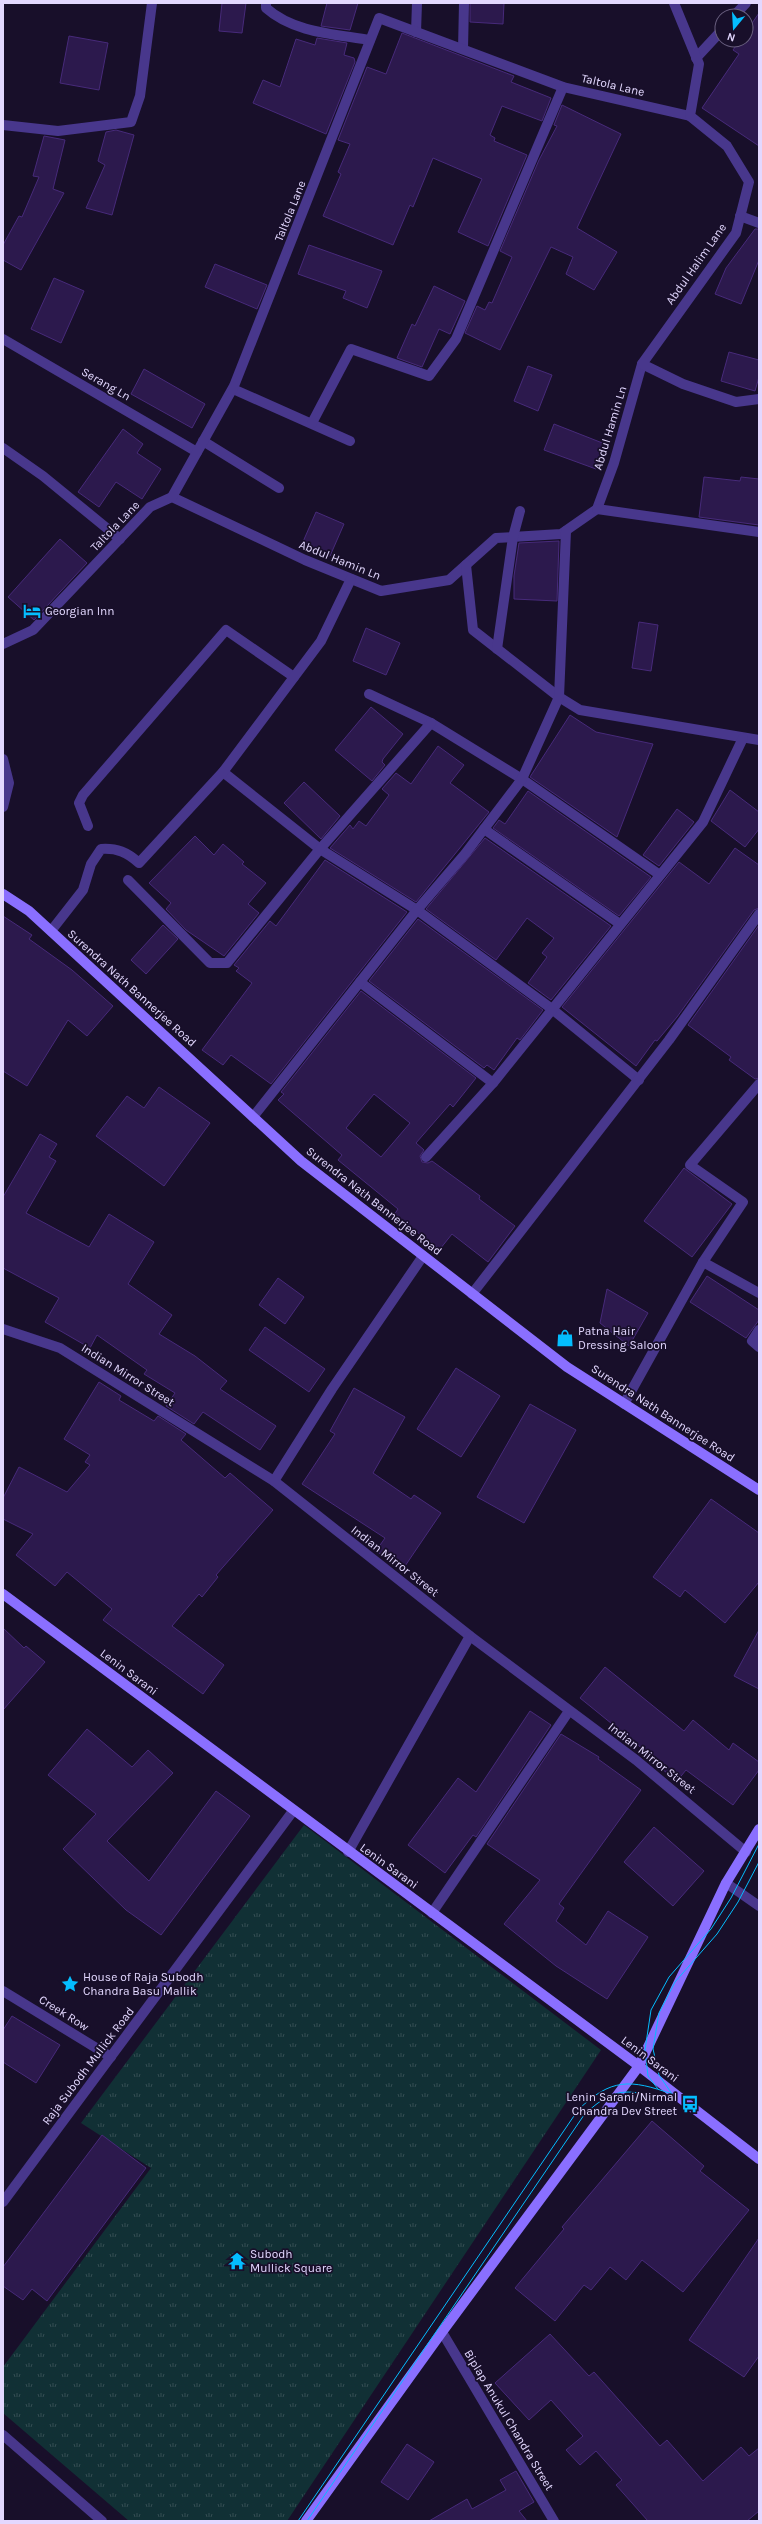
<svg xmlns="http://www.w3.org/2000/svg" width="762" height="2524" viewBox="0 0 762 2524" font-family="Karla,sans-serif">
<defs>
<pattern id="park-tufts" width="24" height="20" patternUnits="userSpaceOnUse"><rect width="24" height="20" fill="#113035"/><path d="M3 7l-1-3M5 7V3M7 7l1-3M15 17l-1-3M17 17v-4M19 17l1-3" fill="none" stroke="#344d53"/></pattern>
</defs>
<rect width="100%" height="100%" fill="#180f2a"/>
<!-- park -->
<path fill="url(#park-tufts)" d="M 304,1825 L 601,2050 L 287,2521 L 129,2521 L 3,2413 L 3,2367 L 151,2168 L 81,2123 Z"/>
<!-- building -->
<g fill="#2c194d" stroke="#472a7a" fill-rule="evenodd">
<path d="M 222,3 L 246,3 L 242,33 L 219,31 Z"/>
<path d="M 327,3 L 358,3 L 350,30 L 321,26 Z"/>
<path d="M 470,3 L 504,3 L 503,24 L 470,22 Z"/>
<path d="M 759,13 L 759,146 L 702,108 L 739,54 L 733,50 L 740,40 L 746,40 L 746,32 Z"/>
<path d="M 402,33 L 514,76 L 511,82 L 551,98 L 542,121 L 502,106 L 490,135 L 495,138 L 494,141 L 527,155 L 488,246 L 458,232 L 482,179 L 433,158 L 413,207 L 410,205 L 393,245 L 323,216 L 341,174 L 338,172 L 350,144 L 338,140 L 367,67 L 386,74 Z"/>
<path d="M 69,36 L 108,43 L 99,90 L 60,83 Z"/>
<path d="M 317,38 L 347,43 L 344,55 L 354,58 L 355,62 L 326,134 L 253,103 L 263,80 L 280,87 L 296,39 L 315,45 Z"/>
<path d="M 562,105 L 621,134 L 577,228 L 617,252 L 594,290 L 566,274 L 573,257 L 551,247 L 500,350 L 465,333 L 477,306 L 485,310 L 489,302 L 492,303 L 512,257 L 500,251 L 539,160 L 557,126 L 554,125 Z"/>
<path d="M 116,130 L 134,135 L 112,215 L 86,208 L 105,165 L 98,161 L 106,132 Z"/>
<path d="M 44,136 L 65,140 L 53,189 L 64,193 L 21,270 L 3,260 L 3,245 L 19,216 L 22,217 L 39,177 L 33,176 Z"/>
<path d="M 755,229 L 759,229 L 759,260 L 741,304 L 715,294 L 726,268 Z"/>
<path d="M 309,245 L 382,271 L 367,308 L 343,298 L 346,291 L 298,274 Z"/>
<path d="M 215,264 L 267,285 L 257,309 L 205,287 Z"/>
<path d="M 54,278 L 84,291 L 61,343 L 31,329 Z"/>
<path d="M 434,286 L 465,301 L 450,334 L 439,329 L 422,367 L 397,358 L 412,324 L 415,326 Z"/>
<path d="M 729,352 L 759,360 L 759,377 L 755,391 L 721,381 Z"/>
<path d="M 528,366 L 552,375 L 538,411 L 514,401 Z"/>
<path d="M 144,369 L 205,404 L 192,428 L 131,394 Z"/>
<path d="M 554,424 L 605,444 L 596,469 L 544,450 Z"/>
<path d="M 123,429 L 143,444 L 137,453 L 161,469 L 142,499 L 116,482 L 99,507 L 78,492 Z"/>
<path d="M 704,477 L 740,481 L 741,477 L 759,479 L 759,525 L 699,517 Z"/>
<path d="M 316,512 L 344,524 L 330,556 L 302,544 Z"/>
<path d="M 60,539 L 87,563 L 34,620 L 8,597 Z"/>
<path d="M 559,541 L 557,601 L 514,599 L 514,576 L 519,543 Z"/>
<path d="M 639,622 L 658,625 L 651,671 L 632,668 Z"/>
<path d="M 366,628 L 400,643 L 386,675 L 353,661 Z"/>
<path d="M 371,707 L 403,734 L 383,759 L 382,762 L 385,765 L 372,781 L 335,750 Z"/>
<path d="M 570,715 L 596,732 L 653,744 L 617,837 L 530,777 Z"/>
<path d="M 438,746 L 464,765 L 450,783 L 489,812 L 416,902 L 330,848 L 350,825 L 353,829 L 359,821 L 366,826 L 389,795 L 382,789 L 396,773 L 411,784 Z"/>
<path d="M 304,782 L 340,816 L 321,839 L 284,803 Z"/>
<path d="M 730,790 L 759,812 L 759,829 L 745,847 L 711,821 Z"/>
<path d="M 528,791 L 651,877 L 619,916 L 493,828 L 499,820 L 505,824 Z"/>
<path d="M 677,809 L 694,822 L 659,866 L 643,855 Z"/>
<path d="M 195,836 L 214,855 L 223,844 L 244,862 L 242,864 L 266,883 L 248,904 L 259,913 L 224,956 L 186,930 L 166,909 L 171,903 L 149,883 Z"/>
<path d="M 485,838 L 611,926 L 551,1000 L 528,983 L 547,957 L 542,953 L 554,938 L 527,918 L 496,960 L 426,909 Z"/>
<path d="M 735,848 L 759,865 L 759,908 L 754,910 L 677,1017 L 657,1041 L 655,1040 L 636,1066 L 562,1007 L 679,862 L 709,884 Z"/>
<path d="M 325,860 L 407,912 L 271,1084 L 231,1055 L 223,1065 L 202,1050 L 252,983 L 236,971 L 239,968 L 234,965 L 270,921 L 276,926 Z"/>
<path d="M 3,916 L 32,935 L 29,939 L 72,970 L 113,1006 L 87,1036 L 68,1020 L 27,1086 L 3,1071 Z"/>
<path d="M 418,919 L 543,1010 L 520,1040 L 517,1038 L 494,1070 L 487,1065 L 484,1068 L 369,981 Z"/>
<path d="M 163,925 L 178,939 L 146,974 L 131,960 Z"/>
<path d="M 759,925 L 759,1078 L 755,1079 L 729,1060 L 731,1057 L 688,1025 Z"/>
<path d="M 361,991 L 476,1078 L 453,1107 L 450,1104 L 416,1143 L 424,1150 L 420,1156 L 422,1162 L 428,1163 L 432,1161 L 480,1196 L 479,1199 L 515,1226 L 488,1262 L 452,1234 L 440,1249 L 394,1215 L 398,1209 L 338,1160 L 342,1155 L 278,1100 L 284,1094 L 281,1092 ZM 374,1094 L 410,1123 L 381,1157 L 346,1128 Z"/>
<path d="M 159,1087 L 210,1123 L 164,1186 L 96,1136 L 127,1096 L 144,1108 Z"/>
<path d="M 40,1134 L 57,1144 L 49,1157 L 56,1161 L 26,1213 L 89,1247 L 109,1214 L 154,1242 L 128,1284 L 172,1315 L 159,1334 L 195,1356 L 227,1381 L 220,1389 L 276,1426 L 260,1450 L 203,1412 L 194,1424 L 166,1406 L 175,1393 L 144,1374 L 147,1370 L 97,1335 L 90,1348 L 45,1322 L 59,1298 L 3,1268 L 3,1197 Z"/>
<path d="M 684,1168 L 732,1204 L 692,1257 L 644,1221 Z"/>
<path d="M 707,1276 L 759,1310 L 759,1320 L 746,1338 L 690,1302 Z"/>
<path d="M 278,1278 L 304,1297 L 285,1324 L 259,1305 Z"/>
<path d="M 607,1289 L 648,1313 L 629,1346 L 600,1323 Z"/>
<path d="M 265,1327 L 325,1369 L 309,1392 L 249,1350 Z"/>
<path d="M 456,1368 L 500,1396 L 461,1457 L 417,1429 Z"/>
<path d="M 99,1382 L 121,1396 L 119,1400 L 154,1421 L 158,1416 L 186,1434 L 181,1440 L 225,1478 L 230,1473 L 273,1510 L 216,1575 L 218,1577 L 202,1597 L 199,1594 L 172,1626 L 224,1665 L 203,1694 L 103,1620 L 112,1609 L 67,1572 L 55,1586 L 16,1555 L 33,1534 L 3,1519 L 3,1498 L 19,1467 L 67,1492 L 90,1465 L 85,1462 L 90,1455 L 64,1439 Z"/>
<path d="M 354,1388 L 405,1417 L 373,1473 L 411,1499 L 414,1495 L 441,1513 L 403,1569 L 376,1551 L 385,1538 L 302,1484 L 335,1434 L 330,1431 Z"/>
<path d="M 530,1404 L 576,1430 L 524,1523 L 477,1497 Z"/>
<path d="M 711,1499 L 759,1533 L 759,1582 L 725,1623 L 685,1590 L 680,1597 L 653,1577 Z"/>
<path d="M 3,1628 L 24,1648 L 26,1646 L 45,1662 L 3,1710 Z"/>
<path d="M 759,1630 L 759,1689 L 734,1676 Z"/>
<path d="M 605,1667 L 684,1731 L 693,1720 L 729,1750 L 733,1743 L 759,1762 L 759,1770 L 733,1805 L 686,1770 L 677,1781 L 657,1765 L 659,1762 L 580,1698 Z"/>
<path d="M 530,1711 L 551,1725 L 476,1837 L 473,1835 L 445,1873 L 408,1845 L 458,1778 L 476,1792 Z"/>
<path d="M 87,1729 L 132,1767 L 148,1750 L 173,1773 L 107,1841 L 149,1881 L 216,1791 L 250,1816 L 161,1935 L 126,1910 L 63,1849 L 96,1814 L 48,1775 Z"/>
<path d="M 561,1734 L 599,1757 L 598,1759 L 641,1790 L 559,1904 L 564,1908 L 556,1921 L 586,1945 L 608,1911 L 648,1937 L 607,1999 L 556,1966 L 504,1924 L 540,1880 L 487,1844 Z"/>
<path d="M 654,1827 L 704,1871 L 673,1906 L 624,1862 Z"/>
<path d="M 12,2016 L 60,2045 L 36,2083 L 3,2062 L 3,2030 Z"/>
<path d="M 652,2121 L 704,2166 L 700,2171 L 749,2210 L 683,2292 L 642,2260 L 626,2280 L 610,2267 L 591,2290 L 584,2285 L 555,2321 L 515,2288 L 564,2229 L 562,2227 Z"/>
<path d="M 102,2135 L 146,2168 L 47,2301 L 32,2289 L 23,2300 L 3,2286 L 3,2267 Z"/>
<path d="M 759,2238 L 759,2356 L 744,2377 L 689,2340 Z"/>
<path d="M 550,2334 L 589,2376 L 594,2372 L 660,2446 L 667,2440 L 703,2481 L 741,2447 L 749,2456 L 759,2448 L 759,2511 L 747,2521 L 648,2521 L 616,2485 L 622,2480 L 596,2451 L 580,2465 L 566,2450 L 583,2436 L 551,2400 L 529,2420 L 495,2383 Z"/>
<path d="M 407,2444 L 434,2462 L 408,2500 L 381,2482 Z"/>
<path d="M 516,2471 L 534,2502 L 519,2511 L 527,2521 L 429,2521 L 467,2499 L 472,2509 L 506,2490 L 500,2480 Z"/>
</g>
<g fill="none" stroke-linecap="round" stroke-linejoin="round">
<!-- service -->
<g stroke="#48378c" stroke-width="10">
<path d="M 726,1883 L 759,1906"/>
<path d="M 432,1913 L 569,1711"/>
</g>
<!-- minor -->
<g stroke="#48378c" stroke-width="10">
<path d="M 266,3 L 266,8 C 294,33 335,34 370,40"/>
<path d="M 734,16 L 746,3"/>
<path d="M 416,32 L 417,3"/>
<path d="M 463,49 L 464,3"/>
<path d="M 696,58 L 722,30"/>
<path d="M 3,125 L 58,131 L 131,122 L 140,96 L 152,3"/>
<path d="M 740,216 L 759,223"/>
<path d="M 3,339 L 197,452"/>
<path d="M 233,389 L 350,441"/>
<path d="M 312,423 L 351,349 L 429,376 L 456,339 L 563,87"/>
<path d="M 203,441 L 279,488"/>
<path d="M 3,448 L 43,476 L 120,539"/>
<path d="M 172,497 L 305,560 L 381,591 L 449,580 L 496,538 L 561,534 L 597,509 L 614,463 L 642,364"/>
<path d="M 597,509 L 759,532"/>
<path d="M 466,565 L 473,630 L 559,697 L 580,710 L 759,740"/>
<path d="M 3,644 L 33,630 L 150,507 L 172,497 L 234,386 L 379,18 L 563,87 L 690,116"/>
<path d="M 497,649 L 513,537 L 520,511"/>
<path d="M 369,694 L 431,723 L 522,779 L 660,875"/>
<path d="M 223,772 L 320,849 L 417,910 L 552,1009 L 639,1080"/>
<path d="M 88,826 L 79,803 L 83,795 L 226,630 L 294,677"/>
<path d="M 484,829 L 620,924"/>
<path d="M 128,880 L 210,963 L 227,963 L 320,849 L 431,723"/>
<path d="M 51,931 L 83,890 L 91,864 L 101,849 C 117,848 127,852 139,863 L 223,772 L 321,641 L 351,579"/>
<path d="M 360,982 L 493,1083"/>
<path d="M 759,1084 L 690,1165 L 743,1202 L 703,1262 L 759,1293"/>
<path d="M 253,1117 L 417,910 L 465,854 L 522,779 L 559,697 L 566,531"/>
<path d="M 426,1157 L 493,1083 L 703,822 L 743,738"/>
<path d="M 472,1294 L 669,1040 L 759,914"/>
<path d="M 3,1329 L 60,1348 L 274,1481 L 470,1636 L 636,1760 L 746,1852"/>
<path d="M 759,1330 L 752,1341 L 759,1347"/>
<path d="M 624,1404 L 703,1262"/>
<path d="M 274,1481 L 332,1389 L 423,1256"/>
<path d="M 348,1852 L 470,1636"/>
</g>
<!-- tertiary -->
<g stroke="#48378c" stroke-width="10">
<path d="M 674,3 L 699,64 L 690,116 L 727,146 L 749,182 L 736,233 L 642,364 L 683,384 L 736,402 L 759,399"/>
<path d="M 3,759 L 9,783 L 3,807"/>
<path d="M 3,1991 L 111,2057"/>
<path d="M 3,2202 L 293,1811"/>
<path d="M 442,2332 L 554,2521"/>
<path d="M 3,2435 L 102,2521"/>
</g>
<!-- secondary -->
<g stroke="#8a6fff" stroke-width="10">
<path d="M 3,894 L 29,911 L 301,1161 L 567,1367 L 759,1490"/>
<path d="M 3,1594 L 639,2066 L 759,2159"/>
<path d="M 306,2521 L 442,2332 L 639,2066 L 726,1883 L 759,1829"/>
</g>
<!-- tram -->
<g stroke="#04bdff" stroke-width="1">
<path d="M 658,2089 L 648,2076 L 645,2050 L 651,2010 L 669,1977 L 711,1929 L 731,1898 L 759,1844"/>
<path d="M 672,2094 L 659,2075 L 653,2049 L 659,2013 L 675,1982 L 717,1934 L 738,1902 L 759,1862"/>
<path d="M 298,2521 L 578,2110 C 611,2078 630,2079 672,2094"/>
<path d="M 307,2521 L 584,2115 C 615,2085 630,2089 668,2101"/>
</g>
</g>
<!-- icons -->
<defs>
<g id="hotel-bare" transform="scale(1.38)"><path d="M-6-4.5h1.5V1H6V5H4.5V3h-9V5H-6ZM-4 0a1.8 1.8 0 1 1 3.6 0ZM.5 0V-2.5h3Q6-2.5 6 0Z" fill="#04bdff" stroke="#180f2a" stroke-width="2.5" paint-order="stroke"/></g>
<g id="shop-bare" transform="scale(1.38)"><path d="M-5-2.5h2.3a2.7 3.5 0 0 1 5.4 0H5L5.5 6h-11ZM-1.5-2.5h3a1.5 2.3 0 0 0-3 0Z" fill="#04bdff" stroke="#180f2a" stroke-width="2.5" paint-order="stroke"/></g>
<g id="sight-bare" transform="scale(1.38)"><path d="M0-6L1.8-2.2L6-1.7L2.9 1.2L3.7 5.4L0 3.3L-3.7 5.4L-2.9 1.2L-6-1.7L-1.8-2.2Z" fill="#04bdff" stroke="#180f2a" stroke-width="2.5" paint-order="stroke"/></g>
<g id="bus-bare" transform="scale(1.38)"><path d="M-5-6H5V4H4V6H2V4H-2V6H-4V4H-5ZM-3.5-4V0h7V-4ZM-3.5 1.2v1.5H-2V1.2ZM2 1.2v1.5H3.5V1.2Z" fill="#04bdff" stroke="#180f2a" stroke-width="2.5" paint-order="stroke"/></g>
<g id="temple-bare" transform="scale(1.38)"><path d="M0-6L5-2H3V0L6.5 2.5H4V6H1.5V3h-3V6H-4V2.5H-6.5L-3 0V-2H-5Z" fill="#04bdff" stroke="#180f2a" stroke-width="2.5" paint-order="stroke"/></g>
</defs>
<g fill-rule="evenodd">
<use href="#hotel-bare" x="32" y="611"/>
<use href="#shop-bare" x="565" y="1338"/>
<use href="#sight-bare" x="70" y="1984"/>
<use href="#bus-bare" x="690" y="2104"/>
<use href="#temple-bare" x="237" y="2261"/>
</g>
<g text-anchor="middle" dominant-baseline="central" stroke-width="3.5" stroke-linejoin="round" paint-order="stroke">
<!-- street labels -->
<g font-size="12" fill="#e3d8ff" stroke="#180f2a">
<text transform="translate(613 85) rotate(13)">Taltola Lane</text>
<text transform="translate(290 211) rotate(-68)">Taltola Lane</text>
<text transform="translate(696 264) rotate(-55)">Abdul Halim Lane</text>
<text transform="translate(106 384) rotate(30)">Serang Ln</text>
<text transform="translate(610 428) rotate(-73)">Abdul Hamin Ln</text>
<text transform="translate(115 526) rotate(-46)">Taltola Lane</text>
<text transform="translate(340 560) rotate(22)">Abdul Hamin Ln</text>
<text transform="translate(132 988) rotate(42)">Surendra Nath Bannerjee Road</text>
<text transform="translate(374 1201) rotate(38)">Surendra Nath Bannerjee Road</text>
<text transform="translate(128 1375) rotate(32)">Indian Mirror Street</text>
<text transform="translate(663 1413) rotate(33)">Surendra Nath Bannerjee Road</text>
<text transform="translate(395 1561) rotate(38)">Indian Mirror Street</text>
<text transform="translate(129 1672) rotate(37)">Lenin Sarani</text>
<text transform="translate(652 1758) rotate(38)">Indian Mirror Street</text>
<text transform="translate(389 1866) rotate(36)">Lenin Sarani</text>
<text transform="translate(64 2013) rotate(32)">Creek Row</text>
<text transform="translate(650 2059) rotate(37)">Lenin Sarani</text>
<text transform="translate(88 2066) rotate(-53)">Raja Subodh Mullick Road</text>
<text transform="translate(509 2420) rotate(59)">Biplap Anukul Chandra Street</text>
</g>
<!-- poi labels -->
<g font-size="12" fill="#e3d8ff" stroke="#180f2a" text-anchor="start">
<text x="45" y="611">Georgian Inn</text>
<text x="578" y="1331">Patna Hair<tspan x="578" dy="14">Dressing Saloon</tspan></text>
<text x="83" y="1977">House of Raja Subodh<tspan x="83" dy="14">Chandra Basu Mallik</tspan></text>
<text x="677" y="2097" text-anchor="end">Lenin Sarani/Nirmal<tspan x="677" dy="14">Chandra Dev Street</tspan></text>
<text x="250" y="2254">Subodh<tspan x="250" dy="14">Mullick Square</tspan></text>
</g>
</g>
<!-- border -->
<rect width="762" height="2524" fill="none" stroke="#e3d8ff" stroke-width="8"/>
<!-- north arrow -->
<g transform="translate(734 28) rotate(198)"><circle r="19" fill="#180f2a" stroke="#695f7f"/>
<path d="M0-3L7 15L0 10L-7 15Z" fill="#04bdff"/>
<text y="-6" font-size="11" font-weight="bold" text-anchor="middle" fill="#e3d8ff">N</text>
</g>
</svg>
